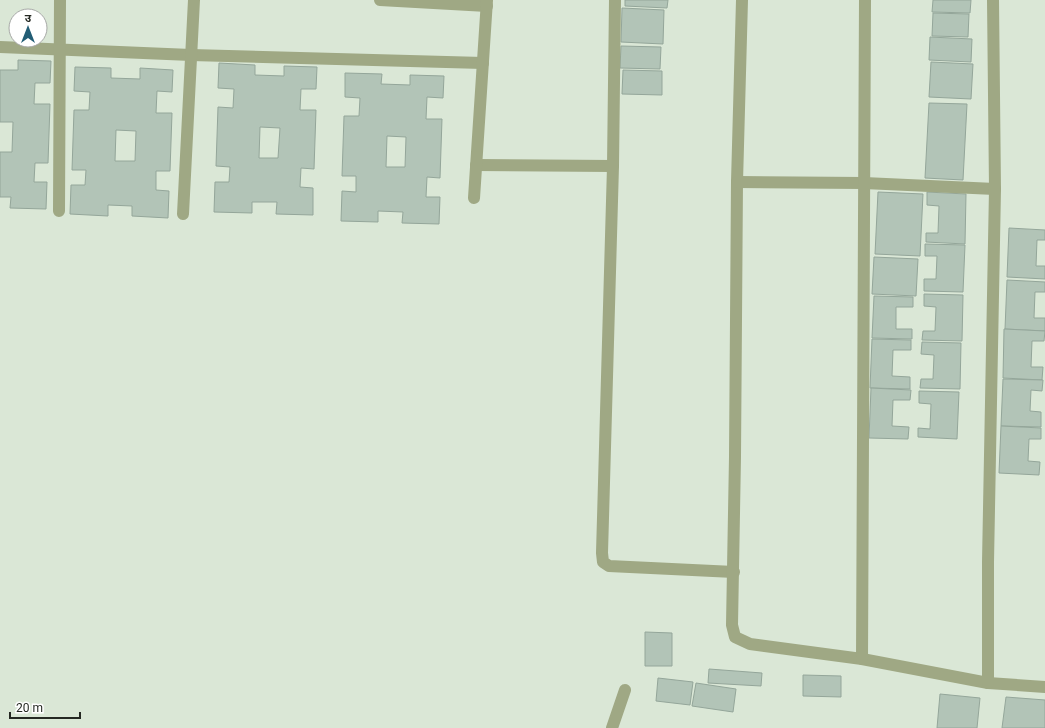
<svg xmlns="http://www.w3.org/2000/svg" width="1045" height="728" viewBox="0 0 1045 728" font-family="Roboto,'Noto Sans Devanagari',sans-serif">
<rect width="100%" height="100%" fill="#dae7d6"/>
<!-- building -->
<g fill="#b2c4b7" stroke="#94a69a" fill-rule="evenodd">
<path d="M 625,0 L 668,0 L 667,8 L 625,6 Z"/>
<path d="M 933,0 L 971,0 L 970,13 L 932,12 Z"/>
<path d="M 622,8 L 664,10 L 663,44 L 621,42 Z"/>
<path d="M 933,13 L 969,14 L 968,37 L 932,36 Z"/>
<path d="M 930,37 L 972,39 L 971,62 L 929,60 Z"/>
<path d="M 621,46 L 661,47 L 660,69 L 620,68 Z"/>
<path d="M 18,60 L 51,61 L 50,83 L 35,83 L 34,104 L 50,104 L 48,163 L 35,163 L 34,182 L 47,182 L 46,209 L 10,208 L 11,197 L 0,197 L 0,152 L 12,152 L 13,122 L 0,122 L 0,70 L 18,70 Z"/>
<path d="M 931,62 L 973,64 L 971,99 L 929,97 Z"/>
<path d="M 219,63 L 255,65 L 255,75 L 284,76 L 284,66 L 317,67 L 316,89 L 301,89 L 300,110 L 316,110 L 314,169 L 301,168 L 300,187 L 313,188 L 313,215 L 276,214 L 277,202 L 252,202 L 252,213 L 214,212 L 215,182 L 229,182 L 230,167 L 216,166 L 218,107 L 233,108 L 234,89 L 218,88 ZM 260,127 L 280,128 L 278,158 L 259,158 Z"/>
<path d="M 75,67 L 111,68 L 111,78 L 140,79 L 140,68 L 173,70 L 172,92 L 157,91 L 156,113 L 172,113 L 170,171 L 156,171 L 156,190 L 169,191 L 168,218 L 132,216 L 132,206 L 108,205 L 108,216 L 70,214 L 71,185 L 85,185 L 86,170 L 72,170 L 74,110 L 89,110 L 90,92 L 74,91 ZM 116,130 L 136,131 L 135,161 L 115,161 Z"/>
<path d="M 623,70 L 662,71 L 662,95 L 622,94 Z"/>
<path d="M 345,73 L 382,74 L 381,84 L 410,85 L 410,75 L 444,76 L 443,98 L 427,97 L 426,119 L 442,119 L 440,178 L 427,177 L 426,197 L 440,197 L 439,224 L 402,223 L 403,212 L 378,211 L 378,222 L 341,221 L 342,191 L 356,192 L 356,176 L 342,176 L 344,116 L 359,116 L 360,98 L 345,97 ZM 387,136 L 406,137 L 405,167 L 386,167 Z"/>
<path d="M 929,103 L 967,104 L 963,180 L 925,178 Z"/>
<path d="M 878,192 L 923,194 L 920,256 L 875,254 Z"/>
<path d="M 927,192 L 966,194 L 965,244 L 926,242 L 926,233 L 938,233 L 939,206 L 927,205 Z"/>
<path d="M 1009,228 L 1045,230 L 1045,240 L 1037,240 L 1036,266 L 1045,266 L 1045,279 L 1007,277 Z"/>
<path d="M 925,244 L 965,245 L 963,292 L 924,291 L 924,279 L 936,279 L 937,256 L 925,256 Z"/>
<path d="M 874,257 L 918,259 L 916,296 L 872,294 Z"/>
<path d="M 1007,280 L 1045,282 L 1045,292 L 1035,292 L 1034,318 L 1045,318 L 1045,331 L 1005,329 Z"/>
<path d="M 924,294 L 963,295 L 962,341 L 922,340 L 923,331 L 935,331 L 936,307 L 924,306 Z"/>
<path d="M 874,296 L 913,297 L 913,307 L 896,307 L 896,329 L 912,329 L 912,339 L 872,338 Z"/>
<path d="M 1004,329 L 1045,331 L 1044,341 L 1032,341 L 1031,367 L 1043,367 L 1042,380 L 1003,378 Z"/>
<path d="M 872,339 L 911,340 L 911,350 L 893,350 L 892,376 L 910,377 L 910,389 L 870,388 Z"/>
<path d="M 922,342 L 961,343 L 960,389 L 920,388 L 921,379 L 933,379 L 934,355 L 921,354 Z"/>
<path d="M 1003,379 L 1043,380 L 1042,391 L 1031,390 L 1030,411 L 1041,412 L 1041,427 L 1001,426 Z"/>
<path d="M 871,388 L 911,390 L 910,400 L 893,400 L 892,426 L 909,427 L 908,439 L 869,438 Z"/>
<path d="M 919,391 L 959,392 L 957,439 L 918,437 L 918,428 L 930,429 L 931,404 L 919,403 Z"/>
<path d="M 1001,426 L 1041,428 L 1041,439 L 1029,439 L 1028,461 L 1040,462 L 1039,475 L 999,473 Z"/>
<path d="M 645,632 L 672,633 L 672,666 L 645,666 Z"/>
<path d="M 709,669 L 762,673 L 761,686 L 708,683 Z"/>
<path d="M 803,675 L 841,676 L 841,697 L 803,696 Z"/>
<path d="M 658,678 L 693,682 L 690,705 L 656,701 Z"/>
<path d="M 696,683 L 736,689 L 733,712 L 692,706 Z"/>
<path d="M 940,694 L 980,698 L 977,728 L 937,728 Z"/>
<path d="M 1006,697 L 1045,700 L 1045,728 L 1002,728 Z"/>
</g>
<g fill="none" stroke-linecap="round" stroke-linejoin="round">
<!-- minor -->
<g stroke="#9fa884" stroke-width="12">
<path d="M 380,0 L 487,6"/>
<path d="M 615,0 L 613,166 L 602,553 L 603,562 L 609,566 L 734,572"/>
<path d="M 742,0 L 737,182 L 735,457 L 732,625 L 735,637 L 750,644 L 862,659 L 988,683 L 1045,687"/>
<path d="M 0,47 L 191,55 L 483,63"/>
<path d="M 476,165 L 613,166"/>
<path d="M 737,182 L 864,183 L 995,189"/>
<path d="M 474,198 L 487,0"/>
<path d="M 59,211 L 60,0"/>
<path d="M 183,214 L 194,0"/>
<path d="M 862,659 L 865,0"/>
<path d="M 988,683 L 988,562 L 995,189 L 993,0"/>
<path d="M 612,728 L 625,690"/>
</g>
</g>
<!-- north arrow -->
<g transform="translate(28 28)"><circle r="19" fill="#ffffff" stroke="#a7a9a7"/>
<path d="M0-3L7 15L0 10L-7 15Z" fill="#225d75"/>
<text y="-6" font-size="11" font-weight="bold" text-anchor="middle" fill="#242822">उ</text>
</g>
<!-- scale -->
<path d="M10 712v6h70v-6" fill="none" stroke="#242822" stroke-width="2"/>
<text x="16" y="712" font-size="12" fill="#242822" stroke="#ffffff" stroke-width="3" paint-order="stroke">20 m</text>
</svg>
